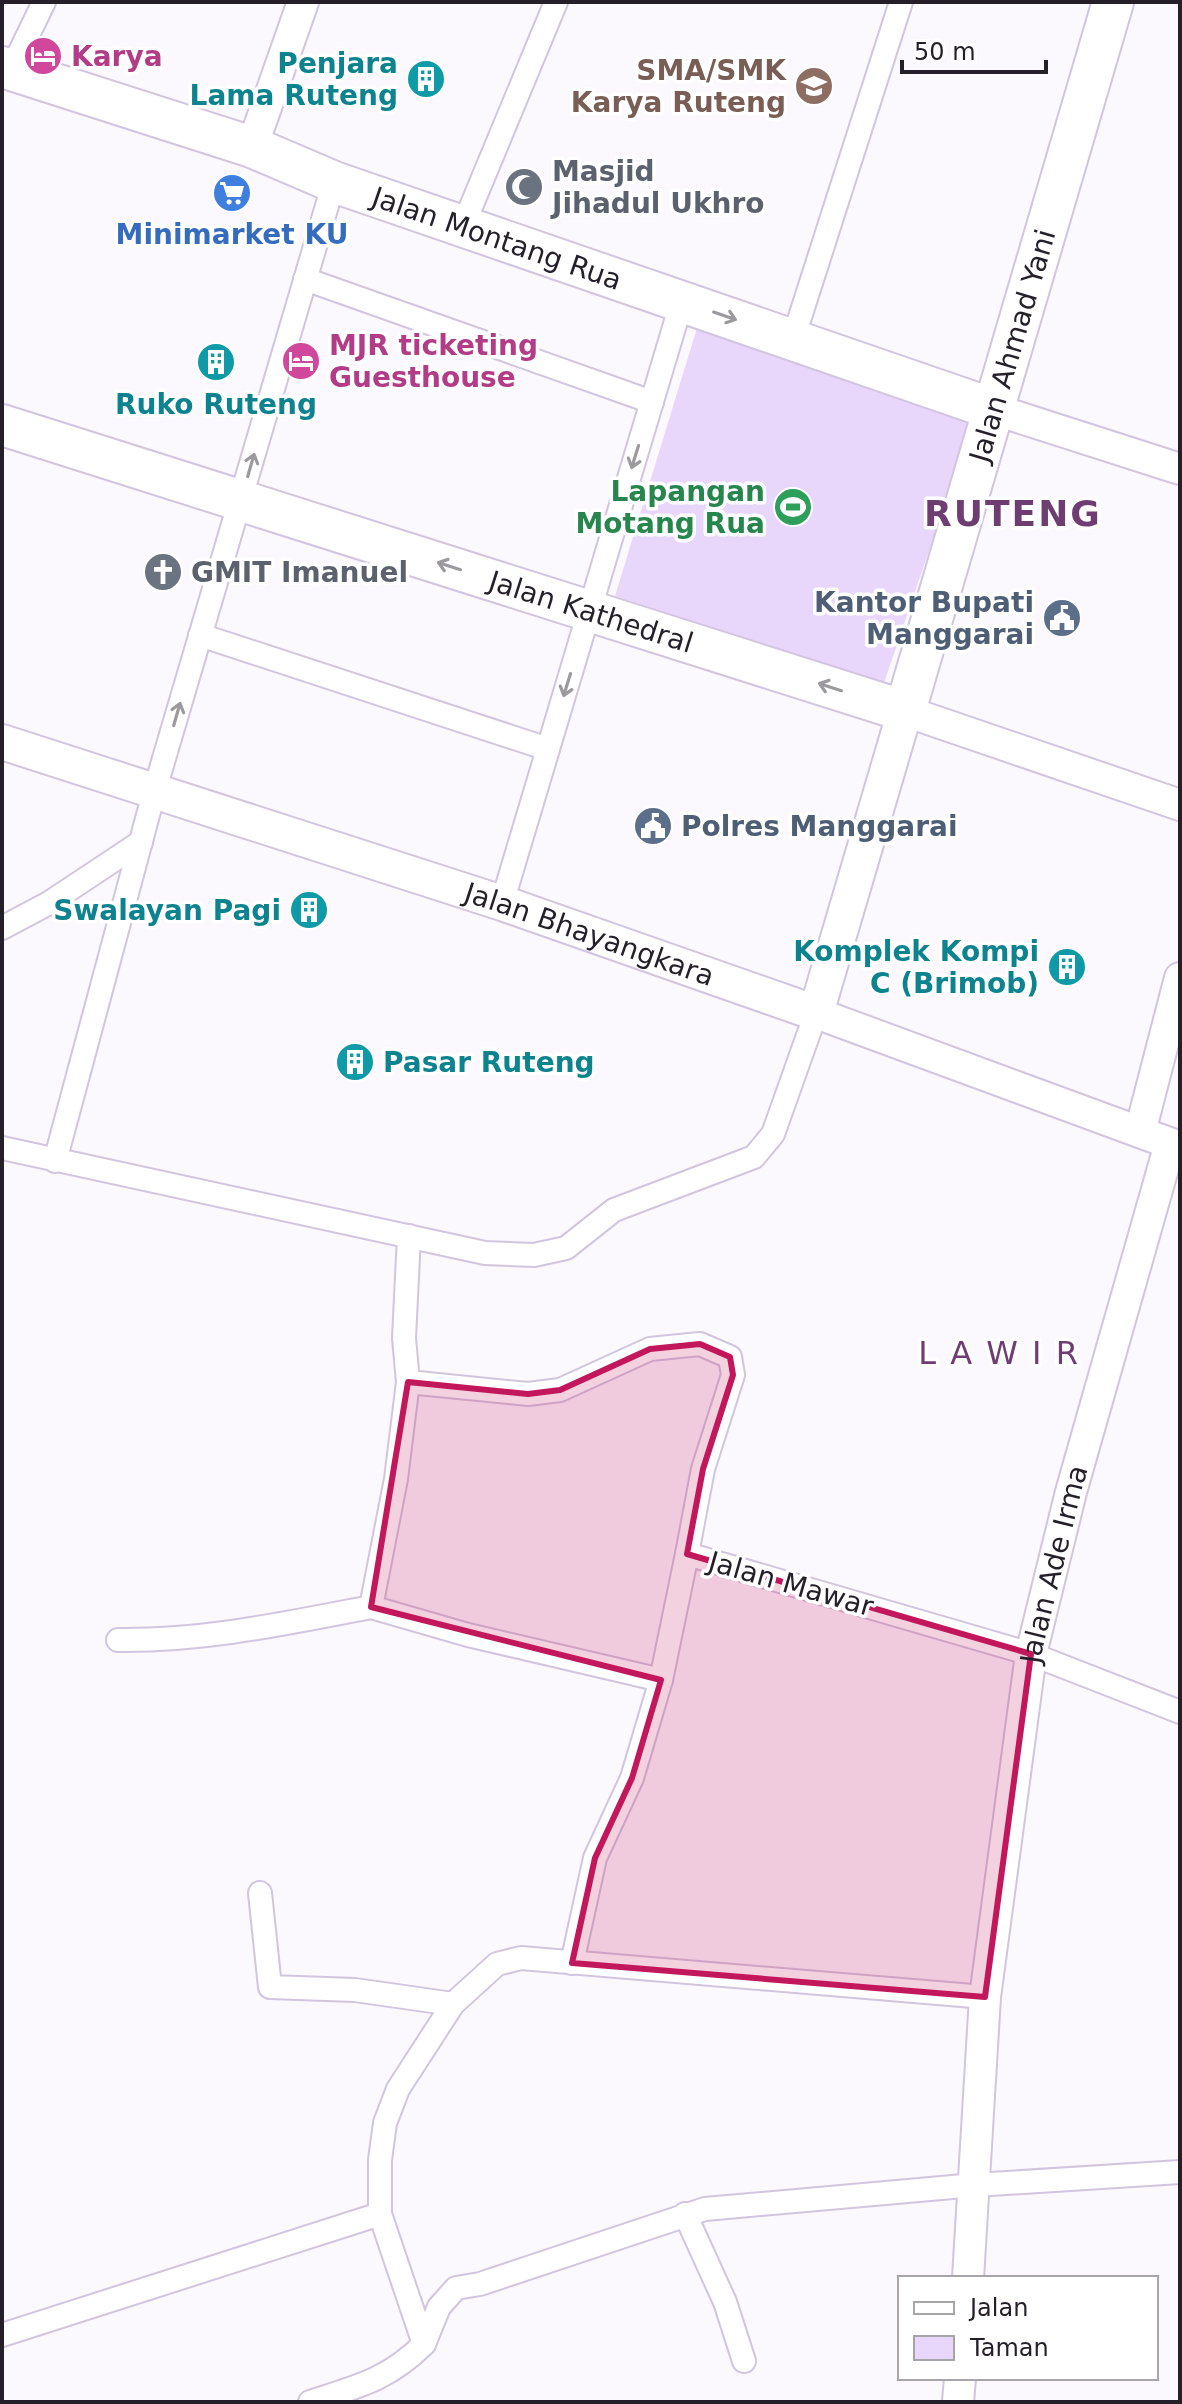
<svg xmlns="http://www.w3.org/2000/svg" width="1182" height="2404" viewBox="0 0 1182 2404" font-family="'DejaVu Sans',sans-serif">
<rect width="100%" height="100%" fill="#fbf8fe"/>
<!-- green -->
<path fill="#e9d6fb" d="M 697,328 L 974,418 L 884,683 L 615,596 Z"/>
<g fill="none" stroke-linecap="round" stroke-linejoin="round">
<!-- street casing -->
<g stroke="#d2c5df" stroke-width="26">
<g id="street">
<path d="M 11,70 L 44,2"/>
<path d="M 463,226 L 556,2"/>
<path d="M 305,279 L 652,402"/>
<path d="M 793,339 L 901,2"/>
<path d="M 200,635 L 548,749"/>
<path d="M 502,903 L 682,301"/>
<path d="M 2,928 L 49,903 L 141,842"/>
<path d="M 2,1148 L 485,1253 L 534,1255 L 566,1248 L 614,1210 L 754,1157 L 773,1134 L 816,1013"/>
<path d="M 55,1161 L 155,789 L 334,182"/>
<path d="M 409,1236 L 404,1338 L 408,1382 L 528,1394 L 560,1390 L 650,1349 L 700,1344 L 730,1357 L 733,1375 L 703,1469 L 687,1554 L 1031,1654 L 1180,1712"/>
<path d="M 371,1607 L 468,1635 L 661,1680 L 687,1554"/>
<path d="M 118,1640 C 205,1641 287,1623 371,1607 L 396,1479 L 408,1382"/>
<path d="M 260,1893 L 270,1987 L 355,1990 L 453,2004"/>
<path d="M 572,1963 L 595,1858 L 632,1778 L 661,1680"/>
<path d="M 685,2214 L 725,2302 L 744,2361"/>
<path d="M 2,2335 L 380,2214"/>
<path d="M 424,2344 L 439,2307 L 456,2288 L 480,2284 L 705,2209 L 975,2185 L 1180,2172"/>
<path d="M 310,2402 C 356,2387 388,2380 424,2344 L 380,2214 L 380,2160 L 385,2123 L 398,2089 L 453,2004 L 497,1964 L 521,1958 L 985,1997"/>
</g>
</g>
<!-- secondary casing -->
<g stroke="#d2c5df" stroke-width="34">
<g id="secondary">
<path d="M 252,147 L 303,2"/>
<path d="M 993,409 L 1180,469"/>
<path d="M 905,711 L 1180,805"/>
<path d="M 816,1013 L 1180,1147"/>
<path d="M 1140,1132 L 1180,978"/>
<path id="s1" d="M 968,2278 L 985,1997 L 1031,1654 L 1071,1492 L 1170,1144"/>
<path d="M 958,2402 L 960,2378"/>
</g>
</g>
<!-- primary casing -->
<g stroke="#d2c5df" stroke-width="38">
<g id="primary">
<path id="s2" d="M 2,742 L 502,903 L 816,1013 L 905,711"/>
</g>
</g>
<!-- highway casing -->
<g stroke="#d2c5df" stroke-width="44">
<g id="highway">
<path id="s3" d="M 2,67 L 252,147 L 334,182 L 993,409"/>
<path id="s4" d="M 2,425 L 905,711 L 1113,2"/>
</g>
</g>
<!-- street -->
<use href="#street" stroke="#fff" stroke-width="22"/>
<!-- secondary -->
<use href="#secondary" stroke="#fff" stroke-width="30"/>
<!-- primary -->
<use href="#primary" stroke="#fff" stroke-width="34"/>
<!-- highway -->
<use href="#highway" stroke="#fff" stroke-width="40"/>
</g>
<!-- one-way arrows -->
<defs><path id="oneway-shaft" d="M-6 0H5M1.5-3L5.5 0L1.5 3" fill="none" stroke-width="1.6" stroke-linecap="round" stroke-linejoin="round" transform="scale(2)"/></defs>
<g stroke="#9c9a9f">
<use href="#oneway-shaft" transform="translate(725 316) rotate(19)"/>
<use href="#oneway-shaft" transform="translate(635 457) rotate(107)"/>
<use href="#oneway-shaft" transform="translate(251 465) rotate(-74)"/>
<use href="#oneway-shaft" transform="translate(449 566) rotate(-162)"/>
<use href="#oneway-shaft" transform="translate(567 685) rotate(107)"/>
<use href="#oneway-shaft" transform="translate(830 687) rotate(-162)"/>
<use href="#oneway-shaft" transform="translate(177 714) rotate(-74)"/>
</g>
<!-- marked area -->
<path fill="#c2185b" fill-opacity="0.2" stroke="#c2185b" stroke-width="6" stroke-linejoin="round" d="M 700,1344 L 730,1357 L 733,1375 L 703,1469 L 687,1554 L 1031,1654 L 985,1997 L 572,1963 L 595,1858 L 632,1778 L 661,1680 L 371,1607 L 408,1382 L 528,1394 L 560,1390 L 650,1349 Z"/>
<!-- icons -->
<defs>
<g id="hotel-disc" transform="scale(2)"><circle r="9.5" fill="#d1479c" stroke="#fff"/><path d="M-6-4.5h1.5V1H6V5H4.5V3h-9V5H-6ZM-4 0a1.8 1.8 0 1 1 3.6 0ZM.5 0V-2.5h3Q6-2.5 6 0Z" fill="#fff"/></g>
<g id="building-disc" transform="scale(2)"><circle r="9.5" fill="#0f9aa8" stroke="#fff"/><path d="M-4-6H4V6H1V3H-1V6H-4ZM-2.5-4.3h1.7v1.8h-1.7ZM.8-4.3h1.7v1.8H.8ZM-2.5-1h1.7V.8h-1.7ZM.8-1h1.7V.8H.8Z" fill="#fff"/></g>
<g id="school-disc" transform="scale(2)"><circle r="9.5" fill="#8d6e63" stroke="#fff"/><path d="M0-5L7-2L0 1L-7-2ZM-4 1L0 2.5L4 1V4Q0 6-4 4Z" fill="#fff"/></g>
<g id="mosque-disc" transform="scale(2)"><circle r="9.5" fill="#6b7280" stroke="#fff"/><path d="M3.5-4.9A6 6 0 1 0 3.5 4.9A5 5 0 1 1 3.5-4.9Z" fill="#fff"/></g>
<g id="supermarket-disc" transform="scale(2)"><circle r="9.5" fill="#3f7fe0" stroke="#fff"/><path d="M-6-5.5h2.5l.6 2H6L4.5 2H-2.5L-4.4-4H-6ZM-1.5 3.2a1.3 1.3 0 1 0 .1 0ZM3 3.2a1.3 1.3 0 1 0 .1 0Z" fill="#fff"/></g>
<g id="stadium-disc" transform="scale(2)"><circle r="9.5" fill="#2e9e5b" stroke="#fff"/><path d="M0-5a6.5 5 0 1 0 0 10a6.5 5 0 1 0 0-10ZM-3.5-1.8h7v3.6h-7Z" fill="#fff"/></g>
<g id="church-disc" transform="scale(2)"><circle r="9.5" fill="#6b7280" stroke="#fff"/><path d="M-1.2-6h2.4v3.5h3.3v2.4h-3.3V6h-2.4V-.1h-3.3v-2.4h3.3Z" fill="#fff"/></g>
<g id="civic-disc" transform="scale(2)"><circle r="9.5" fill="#5c6f8a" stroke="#fff"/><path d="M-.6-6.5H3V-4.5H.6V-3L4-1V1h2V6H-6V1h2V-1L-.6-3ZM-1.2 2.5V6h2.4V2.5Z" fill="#fff"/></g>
</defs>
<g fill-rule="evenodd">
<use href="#hotel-disc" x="43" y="56"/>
<use href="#building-disc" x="426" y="79"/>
<use href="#school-disc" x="814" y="86"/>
<use href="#mosque-disc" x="524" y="187"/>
<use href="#supermarket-disc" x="232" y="193"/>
<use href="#hotel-disc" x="301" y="361"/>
<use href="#building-disc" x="216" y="362"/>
<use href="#stadium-disc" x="793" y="507"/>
<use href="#church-disc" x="163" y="572"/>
<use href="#civic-disc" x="1062" y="618"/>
<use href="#civic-disc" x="653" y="826"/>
<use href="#building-disc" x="309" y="910"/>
<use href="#building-disc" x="1067" y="967"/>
<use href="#building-disc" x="355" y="1062"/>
</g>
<g text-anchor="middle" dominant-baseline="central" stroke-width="7" stroke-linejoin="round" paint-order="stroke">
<!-- hotel labels -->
<g font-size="28" font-weight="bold" fill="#b23c85" stroke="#fff" text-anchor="start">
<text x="71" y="56">Karya</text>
<text x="329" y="345">MJR ticketing<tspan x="329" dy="32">Guesthouse</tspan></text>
</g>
<!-- culture labels -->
<g font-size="28" font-weight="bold" fill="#0d838f" stroke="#fff" text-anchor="end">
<text x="398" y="63">Penjara<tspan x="398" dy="32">Lama Ruteng</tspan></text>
<text x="216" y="404" text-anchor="middle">Ruko Ruteng</text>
<text x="281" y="910">Swalayan Pagi</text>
<text x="1039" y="951">Komplek Kompi<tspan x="1039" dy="32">C (Brimob)</tspan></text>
<text x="383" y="1062" text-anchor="start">Pasar Ruteng</text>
</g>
<!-- education labels -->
<g font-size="28" font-weight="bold" fill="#785e54" stroke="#fff" text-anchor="end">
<text x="786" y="70">SMA/SMK<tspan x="786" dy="32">Karya Ruteng</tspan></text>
</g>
<!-- worship labels -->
<g font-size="28" font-weight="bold" fill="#5b616d" stroke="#fff" text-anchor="start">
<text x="552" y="171">Masjid<tspan x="552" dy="32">Jihadul Ukhro</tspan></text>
<text x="191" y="572">GMIT Imanuel</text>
</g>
<!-- shop labels -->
<g font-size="28" font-weight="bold" fill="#366cbe" stroke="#fff">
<text x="232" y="234">Minimarket KU</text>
</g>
<!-- street labels -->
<g font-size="28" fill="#241f29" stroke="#fff">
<text stroke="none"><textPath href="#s3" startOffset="524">Jalan Montang Rua</textPath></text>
<text stroke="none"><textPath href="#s4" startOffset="1328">Jalan Ahmad Yani</textPath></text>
<text stroke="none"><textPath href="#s4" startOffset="618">Jalan Kathedral</textPath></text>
<text stroke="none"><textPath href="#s2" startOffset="618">Jalan Bhayangkara</textPath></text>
<text stroke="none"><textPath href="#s1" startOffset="720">Jalan Ade Irma</textPath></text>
<text transform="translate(791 1584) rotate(16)">Jalan Mawar</text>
</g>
<!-- leisure labels -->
<g font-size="28" font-weight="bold" fill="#27864d" stroke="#fff" text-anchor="end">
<text x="765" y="491">Lapangan<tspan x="765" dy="32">Motang Rua</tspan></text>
</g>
<!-- service labels -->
<g font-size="28" font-weight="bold" fill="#4e5e75" stroke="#fff" text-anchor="end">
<text x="1034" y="602">Kantor Bupati<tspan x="1034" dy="32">Manggarai</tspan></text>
<text x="681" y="826" text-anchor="start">Polres Manggarai</text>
</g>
<!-- quarter labels -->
<g font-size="32" letter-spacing="2" fill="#6e3e73" stroke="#fff">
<text x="999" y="1353">L A W I R</text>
</g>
<!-- district labels -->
<g font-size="36" font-weight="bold" letter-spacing="2" fill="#6e3e73" stroke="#fff">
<text x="1013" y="513">RUTENG</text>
</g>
</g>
<!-- border -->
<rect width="1182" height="2404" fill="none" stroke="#241f29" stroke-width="8"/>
<!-- legend -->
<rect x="898" y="2276" width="260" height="104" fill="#ffffff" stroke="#a7a5a9" stroke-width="2"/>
<rect x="914" y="2302" width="40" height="12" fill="#ffffff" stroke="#a7a5a9" stroke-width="2"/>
<text x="970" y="2316" font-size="24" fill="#241f29">Jalan</text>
<rect x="914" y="2336" width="40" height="24" fill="#e9d6fb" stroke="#a7a5a9" stroke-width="2"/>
<text x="970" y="2356" font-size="24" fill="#241f29">Taman</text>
<!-- scale -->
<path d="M902 60v12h144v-12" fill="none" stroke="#241f29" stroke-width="4"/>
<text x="914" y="60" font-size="24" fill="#241f29" stroke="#ffffff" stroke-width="6" paint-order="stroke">50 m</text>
</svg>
